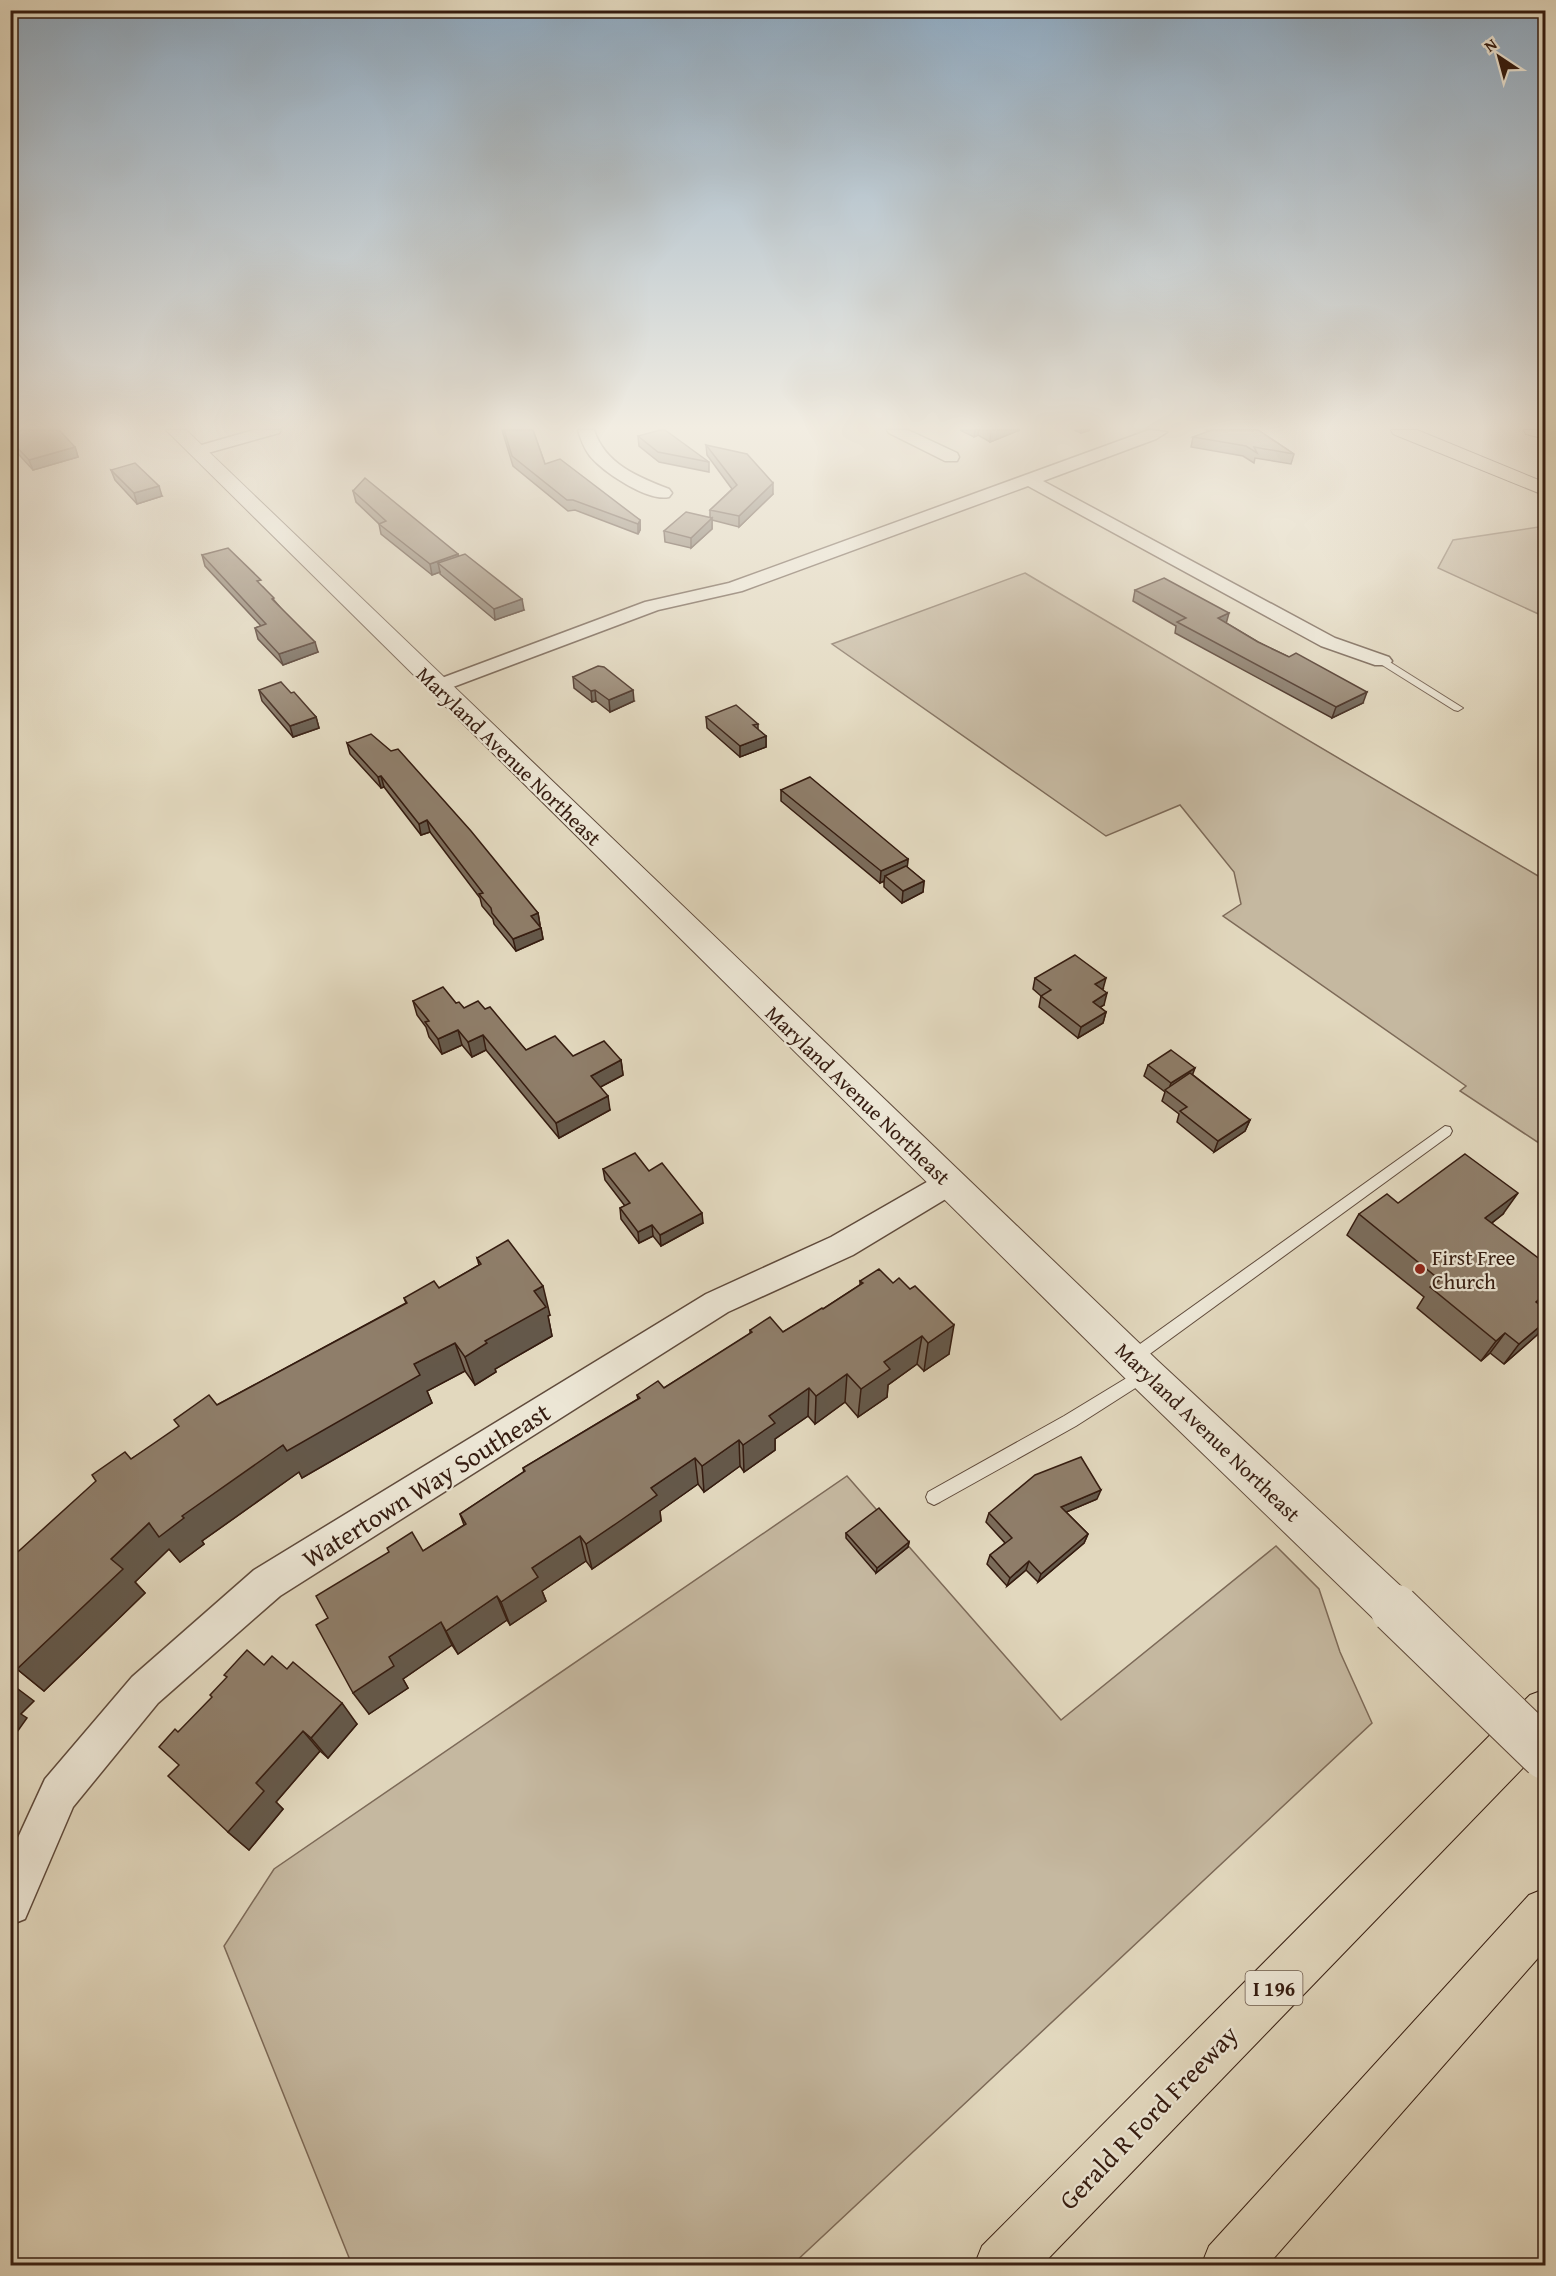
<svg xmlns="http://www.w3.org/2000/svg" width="1556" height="2276" viewBox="0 0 1556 2276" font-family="'Gentium Book Plus',serif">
<rect width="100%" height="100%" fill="#e2d8be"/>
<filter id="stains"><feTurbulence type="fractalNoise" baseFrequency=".00333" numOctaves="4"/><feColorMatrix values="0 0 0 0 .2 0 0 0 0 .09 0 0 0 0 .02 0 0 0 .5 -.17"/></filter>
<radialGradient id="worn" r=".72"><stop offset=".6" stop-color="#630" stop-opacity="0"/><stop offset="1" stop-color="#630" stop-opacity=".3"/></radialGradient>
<!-- green -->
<g fill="#c5b8a0" stroke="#7d6a58" stroke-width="1.5">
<path d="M 1545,526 L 1545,617 L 1438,568 L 1453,540 Z"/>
<path d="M 1025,573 L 1545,880 L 1545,1147 L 1460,1091 L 1466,1086 L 1223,916 L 1241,904 L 1234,872 L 1180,805 L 1106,836 L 832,644 Z"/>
<path d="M 847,1476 L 1061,1720 L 1276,1546 L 1319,1589 L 1340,1652 L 1372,1723 L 792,2265 L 352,2265 L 224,1946 L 274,1869 Z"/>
</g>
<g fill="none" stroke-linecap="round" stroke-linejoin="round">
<!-- service casing -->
<g stroke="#604b3c" stroke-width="2">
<g id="service">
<path d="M 1382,658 L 1385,659 L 1463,708 L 1458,711 L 1454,710 L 1379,663 L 1377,661 Z"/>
<path d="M 1445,1126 L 1450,1127 L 1452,1131 L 1450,1135 L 1136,1364 L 1131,1366 L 1126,1364 L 1123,1359 L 1126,1354 Z"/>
<path d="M 1143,1368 L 1148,1370 L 1151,1375 L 1148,1380 L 1076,1426 L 940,1502 L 934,1505 L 928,1502 L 926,1497 L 928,1492 L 1064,1416 Z"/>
</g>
</g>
<!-- minor casing -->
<g stroke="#604b3c" stroke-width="3">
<g id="minor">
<path d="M 254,430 L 281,430 L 279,433 L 197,456 L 189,451 L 191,448 Z"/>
<path d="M 578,430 L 594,430 C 605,464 638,477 669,489 L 672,493 L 669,497 C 648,502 603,472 590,456 C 584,448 581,440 578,430 Z"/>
<path d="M 887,430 L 908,430 L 957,453 L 959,457 L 957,461 L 945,461 L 889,433 Z"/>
<path d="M 1149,430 L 1167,432 L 1156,439 L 1043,481 L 1335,638 L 1389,657 L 1392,661 L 1389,665 L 1375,665 L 1321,646 L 1028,486 L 742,591 L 658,610 L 445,690 L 438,692 L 431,690 L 428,686 L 431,682 L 645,602 L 729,583 Z"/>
<path d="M 949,1171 L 959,1175 L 964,1183 L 959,1191 L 853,1255 L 728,1312 L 280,1596 L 158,1703 L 73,1807 L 25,1919 L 10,1925 L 10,1855 L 45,1779 L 132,1677 L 254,1570 L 706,1294 L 831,1237 L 939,1175 Z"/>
</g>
</g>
<!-- tertiary casing -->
<g stroke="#604b3c" stroke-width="2">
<path id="tertiary" d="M 166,430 L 186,430 L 1158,1361 L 1406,1591 L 1412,1606 L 1406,1621 L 1391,1627 L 1376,1621 L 1132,1385 Z"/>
</g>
<!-- motorway casing -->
<g stroke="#351c10" stroke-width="2">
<g id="motorway">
<path d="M 1391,430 L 1417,430 L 1546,483 L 1546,496 L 1393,434 Z"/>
<path d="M 1524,430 L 1546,430 L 1546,439 L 1526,434 Z"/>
<path d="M 1546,1689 L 1546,1744 L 1041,2266 L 974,2266 L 982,2246 L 1530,1695 Z"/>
<path d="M 1546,1888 L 1546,1949 L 1267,2266 L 1201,2266 L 1209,2246 L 1529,1895 Z"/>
</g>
</g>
<!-- service -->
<use href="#service" fill="#ece6d5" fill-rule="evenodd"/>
<!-- minor -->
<use href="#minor" fill="#ece6d5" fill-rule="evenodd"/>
<!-- tertiary -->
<use href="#tertiary" fill="#ece6d5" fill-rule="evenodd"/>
<!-- motorway -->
<use href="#motorway" fill="#e2d8be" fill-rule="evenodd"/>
<!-- tertiary-bridge-far1 casing -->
<g stroke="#604b3c" stroke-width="39" stroke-linecap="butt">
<path id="tertiary-bridge-far1" d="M 1391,1606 L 1396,1611"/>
</g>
<!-- tertiary-bridge casing -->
<g stroke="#604b3c" stroke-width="51" stroke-linecap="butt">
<path id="tertiary-bridge" d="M 1395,1609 L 1546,1755"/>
</g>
<!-- tertiary-bridge-far1 -->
<use href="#tertiary-bridge-far1" stroke="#ece6d5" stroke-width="37"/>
<!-- tertiary-bridge -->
<use href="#tertiary-bridge" stroke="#ece6d5" stroke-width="49"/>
</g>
<!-- wall -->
<g fill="#7b6c5b" stroke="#351c10" stroke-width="1.5">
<path d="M 502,430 L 533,430 L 545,464 L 640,520 L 640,530 L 638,534 L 575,510 L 568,511 L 513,466 Z"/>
<path d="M 960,430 L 1020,430 L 990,442 L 978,435 L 974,437 Z"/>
<path d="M 1074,430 L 1090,430 L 1081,433 Z"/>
<path d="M 1206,430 L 1258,430 L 1294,454 L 1291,464 L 1255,458 L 1254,463 L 1243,456 L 1191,447 L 1193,437 L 1208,432 Z"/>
<path d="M 10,433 L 75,447 L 78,457 L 33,470 L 10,445 Z"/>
<path d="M 638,436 L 709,462 L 709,472 L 659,462 L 639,446 Z"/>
<path d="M 706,445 L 773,494 L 739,527 L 712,520 L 712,529 L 691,548 L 665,542 L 664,531 L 710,518 L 710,510 L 732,489 L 707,455 Z"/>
<path d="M 111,470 L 162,496 L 137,504 L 115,480 Z"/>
<path d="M 353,491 L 458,556 L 524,610 L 495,620 L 440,574 L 440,572 L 432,575 L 381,534 L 379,524 L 356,502 Z"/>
<path d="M 202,555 L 263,587 L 318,652 L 283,665 L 258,639 L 255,628 L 261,626 L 205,566 Z"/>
<path d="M 1135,590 L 1226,623 L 1258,642 L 1289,657 L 1363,703 L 1332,718 L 1175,633 L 1176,626 L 1133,601 Z"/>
<path d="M 573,677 L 634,701 L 610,712 L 596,701 L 592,702 L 574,688 Z"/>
<path d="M 259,690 L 291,693 L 316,717 L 319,728 L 293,737 L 262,701 Z"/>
<path d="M 706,717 L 758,724 L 758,730 L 766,736 L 766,747 L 740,757 L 707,728 Z"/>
<path d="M 347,743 L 538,913 L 540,925 L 539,925 L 541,928 L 543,939 L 516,951 L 494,924 L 493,919 L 482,906 L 480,898 L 430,832 L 421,835 L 384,787 L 381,788 L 350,754 Z"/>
<path d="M 781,790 L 908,859 L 907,867 L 924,881 L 923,892 L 902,903 L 884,887 L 884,881 L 880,883 L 781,801 Z"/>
<path d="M 1035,978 L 1103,989 L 1102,990 L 1104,1005 L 1100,1007 L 1106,1012 L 1103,1023 L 1078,1038 L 1039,1007 L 1041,996 L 1033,989 Z"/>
<path d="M 413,1001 L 456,1003 L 464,1008 L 485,1009 L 526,1050 L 573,1056 L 621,1060 L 623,1075 L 600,1087 L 610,1110 L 559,1138 L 486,1050 L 472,1057 L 462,1045 L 442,1054 L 429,1037 L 426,1027 L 417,1015 Z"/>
<path d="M 1148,1065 L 1193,1075 L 1250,1120 L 1245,1131 L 1214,1152 L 1177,1122 L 1179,1114 L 1162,1101 L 1165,1092 L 1144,1076 Z"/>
<path d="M 603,1169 L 649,1171 L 703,1223 L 661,1246 L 653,1236 L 639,1243 L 621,1219 L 620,1208 L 625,1206 L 605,1180 Z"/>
<path d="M 1398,1203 L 1503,1214 L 1492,1223 L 1540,1305 L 1537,1335 L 1504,1364 L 1490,1353 L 1481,1361 L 1417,1308 L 1424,1297 L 1347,1235 L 1359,1214 Z"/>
<path d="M 477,1258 L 550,1315 L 548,1316 L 552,1336 L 495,1369 L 496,1372 L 475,1385 L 465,1371 L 427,1391 L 432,1403 L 302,1478 L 299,1472 L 202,1541 L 204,1544 L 180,1562 L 169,1549 L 135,1582 L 145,1593 L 44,1691 L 17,1669 L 131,1459 L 217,1405 L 406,1303 L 404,1298 L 439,1288 L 479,1265 Z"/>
<path d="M 860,1281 L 949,1354 L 924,1371 L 917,1364 L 888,1385 L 887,1397 L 858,1417 L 845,1402 L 815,1424 L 808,1416 L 775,1439 L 775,1450 L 744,1472 L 740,1466 L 704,1492 L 698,1484 L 660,1511 L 661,1521 L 623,1548 L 592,1569 L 586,1561 L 542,1591 L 546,1601 L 510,1625 L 507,1620 L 458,1654 L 452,1645 L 403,1679 L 408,1688 L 369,1714 L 328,1618 L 423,1551 L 464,1525 L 460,1514 L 524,1472 L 523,1468 L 638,1399 L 637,1395 L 664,1388 L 750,1334 L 750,1330 L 783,1332 L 823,1309 L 860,1285 Z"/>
<path d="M 1097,1499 L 1066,1512 L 1088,1534 L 1084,1543 L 1038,1582 L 1026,1570 L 1007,1586 L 987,1564 L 990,1555 L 1005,1543 L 986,1522 L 989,1513 Z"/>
<path d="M 846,1533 L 909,1542 L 908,1547 L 876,1573 L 846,1538 Z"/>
<path d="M 264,1665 L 287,1669 L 357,1724 L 328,1758 L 320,1751 L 276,1802 L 283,1809 L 249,1850 L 228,1832 L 179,1765 L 178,1732 Z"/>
</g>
<!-- shaded-wall -->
<g fill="#64584a" stroke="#351c10" stroke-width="1.5">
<path d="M 975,430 L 979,430 L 978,435 L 974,437 Z"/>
<path d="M 995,430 L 1020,430 L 990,442 L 991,431 Z"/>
<path d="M 1081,430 L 1090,430 L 1081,433 Z"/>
<path d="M 75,447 L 78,457 L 33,470 L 29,460 Z"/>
<path d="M 773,483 L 773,494 L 739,527 L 739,516 Z"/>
<path d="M 159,486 L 162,496 L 137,504 L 134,493 Z"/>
<path d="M 712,518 L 712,529 L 691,548 L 691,538 Z"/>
<path d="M 640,520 L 640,530 L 638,534 L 638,524 Z"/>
<path d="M 458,554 L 460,565 L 438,563 L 440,572 L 432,575 L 430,564 Z"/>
<path d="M 522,599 L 524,610 L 495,620 L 494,609 Z"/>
<path d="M 1229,613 L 1226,624 L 1218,618 Z"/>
<path d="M 315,642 L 318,652 L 283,665 L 279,654 Z"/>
<path d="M 595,690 L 596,701 L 592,702 L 591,691 Z"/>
<path d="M 633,690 L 634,701 L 610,712 L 609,700 Z"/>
<path d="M 1367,692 L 1363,703 L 1332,718 L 1336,707 Z"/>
<path d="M 316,717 L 319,728 L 293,737 L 290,726 Z"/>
<path d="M 766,736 L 766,747 L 740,757 L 740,746 Z"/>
<path d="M 381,776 L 384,787 L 381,788 L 378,777 Z"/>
<path d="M 427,820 L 430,832 L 421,835 L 419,824 Z"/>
<path d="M 908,859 L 907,870 L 885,876 L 884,881 L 880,883 L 881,871 Z"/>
<path d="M 924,881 L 923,892 L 902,903 L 903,891 Z"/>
<path d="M 538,913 L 540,925 L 533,927 L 531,916 Z"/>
<path d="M 541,928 L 543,939 L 516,951 L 513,939 Z"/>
<path d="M 1106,978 L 1103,989 L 1092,996 L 1095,984 Z"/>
<path d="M 1107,993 L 1104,1005 L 1090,1013 L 1093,1002 Z"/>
<path d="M 1106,1012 L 1103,1023 L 1078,1038 L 1081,1027 Z"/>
<path d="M 458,1030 L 462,1045 L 442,1054 L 438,1039 Z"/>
<path d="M 483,1035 L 486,1050 L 472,1057 L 468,1042 Z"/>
<path d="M 621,1060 L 623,1075 L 593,1091 L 591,1076 Z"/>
<path d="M 1195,1068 L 1191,1079 L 1168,1092 L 1171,1083 Z"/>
<path d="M 608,1096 L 610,1110 L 559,1138 L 556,1123 Z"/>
<path d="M 1250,1120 L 1245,1131 L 1214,1152 L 1218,1141 Z"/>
<path d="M 1518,1193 L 1503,1214 L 1471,1239 L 1485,1218 Z"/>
<path d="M 702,1213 L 703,1223 L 661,1246 L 660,1235 Z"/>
<path d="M 652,1225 L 653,1236 L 639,1243 L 638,1232 Z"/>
<path d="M 543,1286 L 550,1315 L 548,1316 L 552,1336 L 495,1369 L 496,1372 L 475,1385 L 465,1357 L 485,1341 L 534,1291 Z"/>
<path d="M 1545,1294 L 1545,1301 L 1520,1322 L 1536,1302 Z"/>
<path d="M 1545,1322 L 1545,1325 L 1537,1335 L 1504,1364 L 1519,1344 Z"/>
<path d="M 954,1325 L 949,1354 L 924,1371 L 928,1343 Z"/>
<path d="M 1505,1333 L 1490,1353 L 1481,1361 L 1496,1341 Z"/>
<path d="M 922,1336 L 917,1364 L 888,1385 L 887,1397 L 858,1417 L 861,1389 L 884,1362 Z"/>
<path d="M 455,1343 L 465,1371 L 427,1391 L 432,1403 L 302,1478 L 299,1472 L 202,1541 L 204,1544 L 180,1562 L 169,1549 L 135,1582 L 145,1593 L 44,1691 L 17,1669 L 111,1559 L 149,1523 L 283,1445 L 414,1364 Z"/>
<path d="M 847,1374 L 845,1402 L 815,1424 L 816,1396 Z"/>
<path d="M 809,1388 L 808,1416 L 775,1439 L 775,1450 L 744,1472 L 743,1445 L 769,1416 Z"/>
<path d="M 739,1440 L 740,1466 L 704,1492 L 702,1466 Z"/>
<path d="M 695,1458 L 698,1484 L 660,1511 L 661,1521 L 592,1569 L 586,1544 L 651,1488 Z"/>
<path d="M 1101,1490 L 1097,1499 L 1057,1516 L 1061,1507 Z"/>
<path d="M 1088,1534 L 1084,1543 L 1038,1582 L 1041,1574 Z"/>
<path d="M 580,1536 L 586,1561 L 542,1591 L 546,1601 L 510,1625 L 501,1602 L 532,1568 Z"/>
<path d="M 909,1542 L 908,1547 L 876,1573 L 877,1568 Z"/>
<path d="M 1029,1561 L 1026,1570 L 1007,1586 L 1010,1578 Z"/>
<path d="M 497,1596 L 507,1620 L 458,1654 L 446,1631 Z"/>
<path d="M 441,1622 L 452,1645 L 403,1679 L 408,1688 L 369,1714 L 353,1693 L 389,1657 Z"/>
<path d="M 10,1683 L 34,1701 L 21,1714 L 27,1718 L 10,1742 Z"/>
<path d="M 342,1703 L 357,1724 L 328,1758 L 311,1738 Z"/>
<path d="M 303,1731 L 320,1751 L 276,1802 L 283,1809 L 249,1850 L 228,1832 L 256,1783 Z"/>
</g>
<!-- building -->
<g fill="#8f7e6a" stroke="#351c10" stroke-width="1.5">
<path d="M 23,430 L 59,430 L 75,447 L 29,460 L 10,440 L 10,433 Z"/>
<path d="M 504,430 L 533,430 L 545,464 L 560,459 L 640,520 L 638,524 L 573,500 L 567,500 L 512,456 Z"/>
<path d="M 660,430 L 665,430 L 709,462 L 658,452 L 638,436 Z"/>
<path d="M 1212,430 L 1258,430 L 1294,454 L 1254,447 L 1257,453 L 1246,446 L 1193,437 Z"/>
<path d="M 706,445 L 747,454 L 773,483 L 739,516 L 710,510 L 737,485 Z"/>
<path d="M 135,463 L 159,486 L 134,493 L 111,470 Z"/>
<path d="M 365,478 L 458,554 L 430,564 L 379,524 L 386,521 L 353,491 Z"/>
<path d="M 686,512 L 712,518 L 691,538 L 664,531 Z"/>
<path d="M 228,548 L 261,580 L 257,581 L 274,598 L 272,599 L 315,642 L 279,654 L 255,628 L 266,624 L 202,555 Z"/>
<path d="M 465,554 L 522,599 L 494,609 L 438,563 Z"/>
<path d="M 1164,578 L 1229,613 L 1218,618 L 1258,642 L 1289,657 L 1296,653 L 1367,692 L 1336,707 L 1177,622 L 1186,618 L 1135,590 Z"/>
<path d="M 598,666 L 604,667 L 633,690 L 609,700 L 595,690 L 591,691 L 573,677 Z"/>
<path d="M 281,682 L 291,693 L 294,692 L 316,717 L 290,726 L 259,690 Z"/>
<path d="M 736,705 L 758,724 L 753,725 L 766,736 L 740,746 L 706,717 Z"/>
<path d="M 371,734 L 391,751 L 398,749 L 471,831 L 538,913 L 531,916 L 541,928 L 513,939 L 492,913 L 491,908 L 479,894 L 483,893 L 427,820 L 419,824 L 381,776 L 378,777 L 347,743 Z"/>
<path d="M 810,777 L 908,859 L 881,871 L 781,790 Z"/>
<path d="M 906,866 L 924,881 L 903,891 L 885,876 Z"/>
<path d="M 1075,955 L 1106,978 L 1095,984 L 1107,993 L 1093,1002 L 1106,1012 L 1081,1027 L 1041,996 L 1051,990 L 1035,978 Z"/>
<path d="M 443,987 L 456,1003 L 459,1002 L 464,1008 L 478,1001 L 485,1009 L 490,1007 L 526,1050 L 555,1036 L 573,1056 L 604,1041 L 621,1060 L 591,1076 L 608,1096 L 556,1123 L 483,1035 L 468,1042 L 458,1030 L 438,1039 L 425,1022 L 429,1021 L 413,1001 Z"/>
<path d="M 1171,1050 L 1195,1068 L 1171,1083 L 1148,1065 Z"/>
<path d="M 1190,1073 L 1250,1120 L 1218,1141 L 1180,1111 L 1187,1107 L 1165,1090 Z"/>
<path d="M 635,1153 L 649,1171 L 662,1163 L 702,1213 L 660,1235 L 652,1225 L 638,1232 L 620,1208 L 630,1203 L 603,1169 Z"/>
<path d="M 1465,1154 L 1518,1193 L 1485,1218 L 1545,1263 L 1545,1294 L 1536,1302 L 1545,1309 L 1545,1322 L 1519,1344 L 1505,1333 L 1496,1341 L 1430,1287 L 1440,1280 L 1359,1214 L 1387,1194 L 1398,1203 Z"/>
<path d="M 508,1240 L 543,1286 L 534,1291 L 546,1307 L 485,1341 L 487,1343 L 465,1357 L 455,1343 L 414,1364 L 420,1375 L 287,1451 L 283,1445 L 182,1516 L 184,1518 L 159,1537 L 149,1523 L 111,1559 L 123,1569 L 17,1669 L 10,1663 L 10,1559 L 96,1481 L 92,1475 L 125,1452 L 131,1459 L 179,1426 L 174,1420 L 209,1395 L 217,1405 L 407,1303 L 404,1298 L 434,1281 L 439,1288 L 481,1264 L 477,1258 Z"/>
<path d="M 879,1269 L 893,1283 L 899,1278 L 910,1289 L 915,1286 L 954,1325 L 928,1343 L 922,1336 L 884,1362 L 890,1369 L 861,1389 L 847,1374 L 816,1396 L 809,1388 L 769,1416 L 775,1423 L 743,1445 L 739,1440 L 702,1466 L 695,1458 L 651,1488 L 657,1495 L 617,1523 L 586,1544 L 580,1536 L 532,1568 L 538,1577 L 501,1602 L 497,1596 L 446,1631 L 441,1622 L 389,1657 L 394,1666 L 353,1693 L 316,1625 L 328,1618 L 316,1596 L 389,1552 L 387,1548 L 412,1532 L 423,1551 L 466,1524 L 460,1514 L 525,1471 L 523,1468 L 640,1398 L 637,1395 L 658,1381 L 664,1388 L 752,1332 L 750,1330 L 770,1317 L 783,1332 L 822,1308 L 823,1309 L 863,1283 L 860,1281 Z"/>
<path d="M 1081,1457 L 1101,1490 L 1061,1507 L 1088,1534 L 1041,1574 L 1029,1561 L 1010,1578 L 990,1555 L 1012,1538 L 989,1513 L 1035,1475 Z"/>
<path d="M 879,1508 L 909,1542 L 877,1568 L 846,1533 Z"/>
<path d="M 247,1650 L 264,1665 L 272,1656 L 287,1669 L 293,1662 L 342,1703 L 311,1738 L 303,1731 L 256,1783 L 264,1791 L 228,1832 L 168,1776 L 179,1765 L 159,1747 L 175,1729 L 178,1732 L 212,1697 L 210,1695 L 227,1677 L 224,1675 Z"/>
</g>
<!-- sky -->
<linearGradient id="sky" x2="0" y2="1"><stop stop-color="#8ea9c0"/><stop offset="0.57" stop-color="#f2ede2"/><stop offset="1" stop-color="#f2ede2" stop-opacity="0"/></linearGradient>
<rect width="1556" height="749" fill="url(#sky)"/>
<!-- markers -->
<circle fill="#8f2418" stroke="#ece6d5" stroke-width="2" cx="1420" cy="1269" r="6"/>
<g text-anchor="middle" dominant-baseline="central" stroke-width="4.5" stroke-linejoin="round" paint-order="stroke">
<!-- shield labels -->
<rect fill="#ece6d5" stroke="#6c594b" stroke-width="1.5" x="1245.5" y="1971" width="57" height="34" rx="4.5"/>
<g font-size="20" font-weight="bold" fill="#351c10">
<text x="1274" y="1988">I 196</text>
</g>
<!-- street labels -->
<g font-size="21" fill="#351c10" stroke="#ece6d5">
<text transform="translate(509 756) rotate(44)">Maryland Avenue Northeast</text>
<text transform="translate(858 1095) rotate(44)">Maryland Avenue Northeast</text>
<text transform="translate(1208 1432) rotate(44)">Maryland Avenue Northeast</text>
</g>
<!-- poi labels -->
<g font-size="21" fill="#351c10" stroke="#ece6d5" text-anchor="start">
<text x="1432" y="1257">First Free<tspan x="1432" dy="24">Church</tspan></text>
</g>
<!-- near-street labels -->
<g font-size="26" fill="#351c10" stroke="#ece6d5">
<text transform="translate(426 1485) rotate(-32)">Watertown Way Southeast</text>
<text transform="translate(1148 2117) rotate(-46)">Gerald R Ford Freeway</text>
</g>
</g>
<!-- margin -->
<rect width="1556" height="2276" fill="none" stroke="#e2d8be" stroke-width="36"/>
<rect x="12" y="12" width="1532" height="2252" fill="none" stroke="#351c10" stroke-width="3"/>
<rect x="18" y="18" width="1520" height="2240" fill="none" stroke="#351c10" stroke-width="1.5"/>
<!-- north arrow -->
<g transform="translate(1499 57) rotate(324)" stroke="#ece6d5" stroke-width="4.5" paint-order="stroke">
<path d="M0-4.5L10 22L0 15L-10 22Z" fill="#351c10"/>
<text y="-9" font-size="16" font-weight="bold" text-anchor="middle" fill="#351c10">N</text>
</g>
<rect width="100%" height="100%" filter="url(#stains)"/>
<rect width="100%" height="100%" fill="url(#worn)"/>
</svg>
